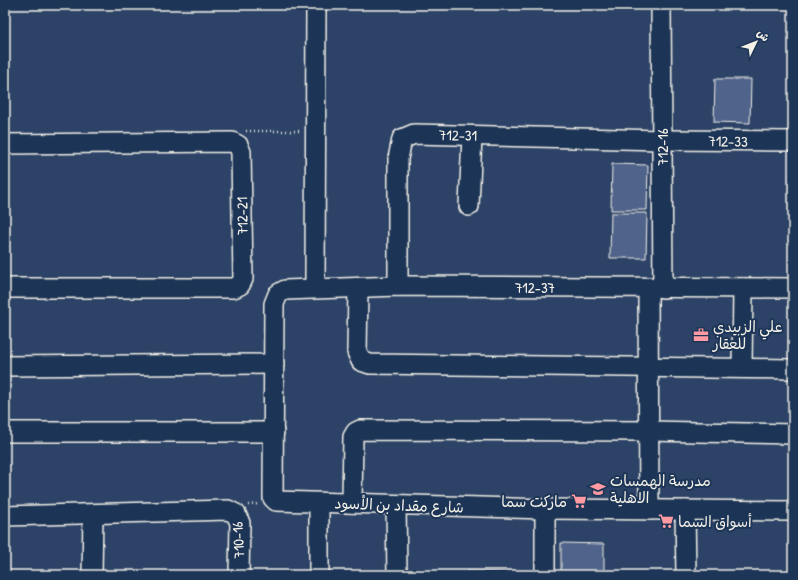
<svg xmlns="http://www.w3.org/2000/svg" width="798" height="580" viewBox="0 0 798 580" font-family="'Patrick Hand','Playpen Sans Arabic',sans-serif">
<rect width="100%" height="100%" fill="#2c4367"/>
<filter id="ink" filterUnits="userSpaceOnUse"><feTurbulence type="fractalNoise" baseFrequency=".025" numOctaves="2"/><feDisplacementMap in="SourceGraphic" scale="8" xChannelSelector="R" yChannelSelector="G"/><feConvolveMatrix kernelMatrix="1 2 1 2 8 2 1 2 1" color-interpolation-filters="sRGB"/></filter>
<g filter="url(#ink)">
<!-- building -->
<g fill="#50648b" stroke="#f4f1e8">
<path d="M 715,79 L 751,79 L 750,123 L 714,122 Z"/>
<path d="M 612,164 L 648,165 L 647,210 L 611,210 Z"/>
<path d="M 611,213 L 647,213 L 646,258 L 610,258 Z"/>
<path d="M 561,543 L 604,544 L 604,575 L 561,575 Z"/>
<path d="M 467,571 L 510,572 L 510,575 L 467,575 Z"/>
</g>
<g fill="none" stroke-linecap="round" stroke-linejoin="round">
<!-- minor casing -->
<g stroke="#f4f1e8" stroke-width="22">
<g id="minor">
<path d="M 661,5 L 663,288"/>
<path d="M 5,144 L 232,142 L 238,145 L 241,152 L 243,279 L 240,285 L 234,288 L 5,288"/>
<path d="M 469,206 L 472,136"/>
<path d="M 398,286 L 398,159 L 402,139 L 414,134 L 662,140 L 793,141"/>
<path d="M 315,288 L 316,5"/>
<path d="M 358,288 L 357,352 L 361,361 L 370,364 L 793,369"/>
<path d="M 648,288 L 649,510"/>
<path d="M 793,288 L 398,286 L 285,290 L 278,294 L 274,304 L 273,498 L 276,501 L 545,509 L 793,511"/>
<path d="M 5,366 L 274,364"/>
<path d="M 742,368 L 743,288"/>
<path d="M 5,432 L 274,432"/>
<path d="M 319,503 L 319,575"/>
<path d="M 352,503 L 353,437 L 356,432 L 360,430 L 649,431 L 793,434"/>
<path d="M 396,505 L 397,575"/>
<path d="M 685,510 L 686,575"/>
<path d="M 5,516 L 228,510 L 236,514 L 240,523 L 239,575"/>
<path d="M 92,575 L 93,514"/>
<path d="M 545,575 L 545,509"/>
</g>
</g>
<!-- path -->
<g stroke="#f4f1e8" stroke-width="2.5" stroke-dasharray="1 3" stroke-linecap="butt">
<path d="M 286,5 L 302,5"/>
<path d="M 246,131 L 301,131"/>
<path d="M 248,505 L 259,504"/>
</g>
<!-- minor -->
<use href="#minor" stroke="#1d3557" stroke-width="19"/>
</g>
</g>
<!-- icons -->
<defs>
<g id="office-bare" transform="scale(1.2)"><path d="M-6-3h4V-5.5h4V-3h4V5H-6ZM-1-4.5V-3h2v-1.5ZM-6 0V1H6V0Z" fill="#ff9aa2" stroke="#1d3557" stroke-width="2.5" paint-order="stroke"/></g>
<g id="school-bare" transform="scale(1.2)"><path d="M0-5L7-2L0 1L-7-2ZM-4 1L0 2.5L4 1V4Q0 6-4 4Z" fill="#ff9aa2" stroke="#1d3557" stroke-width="2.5" paint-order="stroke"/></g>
<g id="supermarket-bare" transform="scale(1.2)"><path d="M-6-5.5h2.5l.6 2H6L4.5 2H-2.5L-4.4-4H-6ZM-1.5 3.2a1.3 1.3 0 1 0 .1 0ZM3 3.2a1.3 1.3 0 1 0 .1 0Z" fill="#ff9aa2" stroke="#1d3557" stroke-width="2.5" paint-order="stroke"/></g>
</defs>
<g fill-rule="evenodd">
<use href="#office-bare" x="701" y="335"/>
<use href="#school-bare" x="598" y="489"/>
<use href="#supermarket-bare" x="579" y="501"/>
<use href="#supermarket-bare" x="666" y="521"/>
</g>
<g text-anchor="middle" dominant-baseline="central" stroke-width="4" stroke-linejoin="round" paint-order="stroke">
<!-- street labels -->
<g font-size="15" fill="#f4f1e8" stroke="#1d3557">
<text transform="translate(458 135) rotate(1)">712-31</text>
<text transform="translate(728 141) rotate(1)">712-33</text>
<text transform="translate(662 147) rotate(-90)">712-16</text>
<text transform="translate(242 216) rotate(-91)">712-21</text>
<text x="535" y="287">712-37</text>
<text transform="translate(399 505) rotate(2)">شارع مقداد بن الأسود</text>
<text transform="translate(238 540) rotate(-93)">710-16</text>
</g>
<!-- poi labels -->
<g font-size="15" fill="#f4f1e8" stroke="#1d3557" text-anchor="start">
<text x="713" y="326">علي الزبيدي<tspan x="713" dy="17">للعقار</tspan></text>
<text x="610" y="480">مدرسة الهمسات<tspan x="610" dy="17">الاهلية</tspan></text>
<text x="567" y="501" text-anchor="end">ماركت سما</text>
<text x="678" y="521">أسواق السما</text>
</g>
</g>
<!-- margin -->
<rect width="798" height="580" fill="none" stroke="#1d3557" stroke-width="20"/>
<rect x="10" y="10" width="778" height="560" fill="none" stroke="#f4f1e8" stroke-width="1.5" filter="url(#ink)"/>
<!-- north arrow -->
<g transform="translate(756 42) rotate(47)" stroke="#1d3557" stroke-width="3" paint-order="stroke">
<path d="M0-3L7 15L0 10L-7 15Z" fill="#f4f1e8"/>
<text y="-6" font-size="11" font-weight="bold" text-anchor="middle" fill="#f4f1e8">ش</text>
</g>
</svg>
